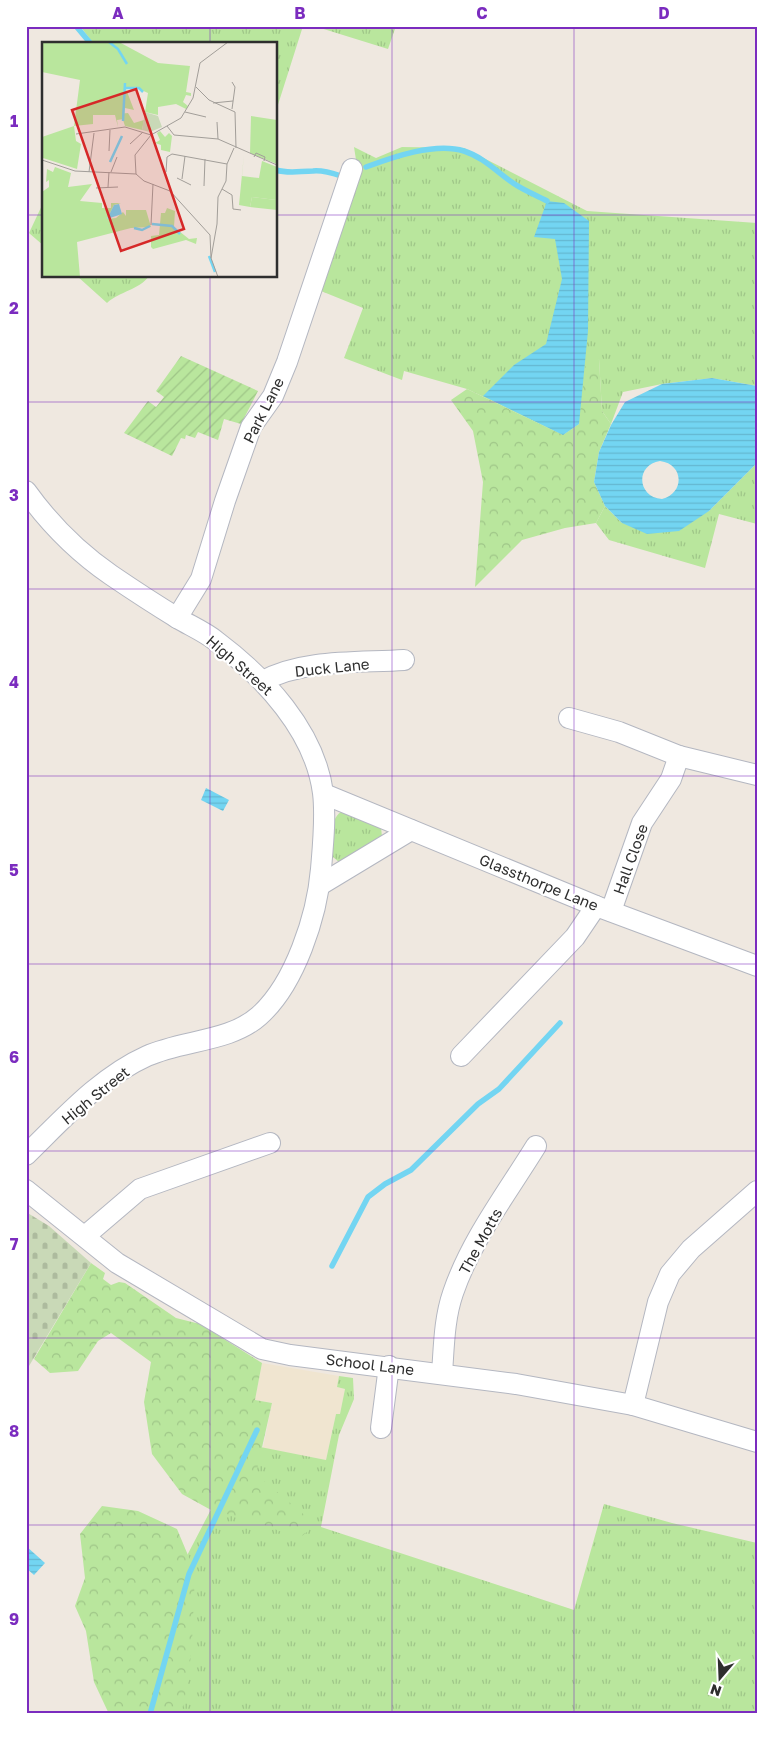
<svg xmlns="http://www.w3.org/2000/svg" width="783" height="1740" viewBox="0 0 783 1740" font-family="'Golos Text',sans-serif">
<defs>
<pattern id="grass-tufts" width="24" height="20" patternUnits="userSpaceOnUse" patternTransform="scale(1.25)"><rect width="24" height="20" fill="#b9e69d"/><path d="M3 7l-1-3M5 7V3M7 7l1-3M15 17l-1-3M17 17v-4M19 17l1-3" fill="none" stroke="#9fc688"/></pattern>
<pattern id="forest-crowns" width="20" height="18" patternUnits="userSpaceOnUse" patternTransform="scale(1.25)"><rect width="20" height="18" fill="#b9e69d"/><path d="M2 6a3 3 0 1 1 6 0M12 15a3 3 0 1 1 6 0" fill="none" stroke="#9fc688"/></pattern>
<pattern id="cemetery-stones" width="16" height="16" patternUnits="userSpaceOnUse" patternTransform="scale(1.25)"><rect width="16" height="16" fill="#c9d9b7"/><path d="M2 7V4a2 2 0 0 1 4 0v3zM10 15v-3a2 2 0 0 1 4 0v3z" fill="#adbb9e"/></pattern>
<pattern id="garden-furrows" width="10" height="10" patternUnits="userSpaceOnUse" patternTransform="scale(1.25)"><rect width="10" height="10" fill="#b9e69d"/><path d="M-1 1l2-2M0 10L10 0M9 11l2-2" fill="none" stroke="#9fc688"/></pattern>
<pattern id="water-rules" width="6" height="5" patternUnits="userSpaceOnUse" patternTransform="scale(1.25)"><rect width="6" height="5" fill="#73d5f2"/><path d="M0 2.5h6" fill="none" stroke="#64b7d0"/></pattern>
</defs>
<rect width="100%" height="100%" fill="#efe8e0"/>
<!-- education -->
<path fill="#f0e5d0" d="M 262,1363 L 339,1376 L 337,1387 L 345,1389 L 340,1415 L 336,1414 L 326,1460 L 263,1448 L 272,1403 L 255,1400 Z"/>
<!-- grass -->
<g fill="url(#grass-tufts)">
<path d="M 80,26 L 303,26 L 276,111 L 276,44 L 94,44 Z"/>
<path d="M 314,26 L 396,26 L 388,49 Z"/>
<path d="M 354,147 L 376,158 L 402,147 L 464,148 L 587,211 L 757,223 L 757,386 L 712,378 L 662,384 L 623,392 L 611,424 L 602,411 L 599,359 L 579,424 L 563,435 L 467,389 L 404,371 L 402,380 L 344,358 L 363,308 L 321,291 L 359,179 Z"/>
<path d="M 44,201 L 44,246 L 29,233 Z"/>
<path d="M 77,276 L 149,276 C 139,290 120,291 107,303 Z"/>
<path d="M 757,463 L 757,524 L 719,514 L 705,568 L 609,540 L 596,523 L 605,506 L 622,523 L 709,511 Z"/>
<path d="M 341,812 L 381,827 L 382,837 L 340,863 L 333,857 C 331,844 329,819 341,812 Z"/>
<path d="M 339,1376 L 353,1378 L 354,1399 L 339,1435 L 321,1527 L 574,1610 L 604,1504 L 672,1523 L 757,1543 L 757,1714 L 137,1714 L 179,1571 L 245,1444 L 326,1460 L 336,1414 L 340,1414 L 345,1389 L 337,1387 Z"/>
</g>
<!-- forest -->
<g fill="url(#forest-crowns)">
<path d="M 599,359 L 602,411 L 611,424 L 599,452 L 594,482 L 605,506 L 596,523 L 565,528 L 522,540 L 475,587 L 483,482 L 473,431 L 451,400 L 467,389 L 563,435 L 579,424 L 585,366 Z"/>
<path d="M 91,1263 L 105,1273 L 103,1279 L 111,1285 L 119,1282 L 125,1283 L 176,1318 L 200,1324 L 262,1363 L 255,1400 L 272,1403 L 256,1474 L 308,1518 L 307,1532 L 298,1539 L 258,1522 L 211,1510 L 182,1494 L 152,1454 L 144,1402 L 151,1362 L 111,1333 L 98,1341 L 78,1371 L 50,1373 L 34,1359 Z"/>
<path d="M 102,1506 L 138,1511 L 177,1529 L 195,1572 L 192,1643 L 188,1683 L 181,1714 L 109,1714 L 94,1682 L 86,1631 L 75,1606 L 85,1578 L 80,1534 Z"/>
</g>
<!-- cemetery -->
<path fill="url(#cemetery-stones)" d="M 26,1212 L 49,1226 L 91,1263 L 26,1371 Z"/>
<!-- garden -->
<path fill="url(#garden-furrows)" d="M 181,356 L 258,391 L 241,424 L 224,419 L 218,440 L 198,432 L 195,438 L 186,435 L 185,439 L 181,438 L 172,456 L 124,433 L 148,401 L 156,407 L 164,397 L 156,391 Z"/>
<!-- water -->
<g fill="url(#water-rules)" fill-rule="evenodd">
<path d="M 547,201 L 564,203 L 589,221 L 588,331 L 579,424 L 563,435 L 483,396 L 514,365 L 546,344 L 562,279 L 555,239 L 534,237 Z"/>
<path d="M 712,378 L 757,386 L 757,463 L 709,511 L 679,531 L 647,534 L 622,523 L 605,506 L 594,482 L 599,452 L 611,425 L 625,402 L 662,384 ZM 660,461 C 684,464 685,493 662,499 C 637,497 635,465 660,461 Z"/>
<path d="M 206,788 L 229,800 L 223,811 L 201,800 Z"/>
<path d="M 26,1546 L 45,1563 L 34,1575 L 26,1568 Z"/>
</g>
<g fill="none" stroke-linecap="round" stroke-linejoin="round">
<!-- stream -->
<g stroke="#73d5f2" stroke-width="5.5">
<path d="M 76,26 L 91,44"/>
<path d="M 366,167 C 393,157 435,142 464,151 C 483,157 497,172 513,183 C 523,190 536,195 547,201"/>
<path d="M 276,170 C 289,174 300,171 313,171 C 322,170 332,173 341,176"/>
<path d="M 332,1266 L 368,1197 L 385,1184 L 411,1170 L 478,1104 L 499,1089 L 560,1023"/>
<path d="M 150,1714 L 189,1574 L 257,1430"/>
</g>
<!-- minor casing -->
<g stroke="#b4b7c1" stroke-width="22">
<g id="minor">
<path d="M 26,491 C 49,523 79,553 111,575 C 133,590 156,605 179,619 C 191,626 205,632 216,641 C 264,677 315,731 323,793 C 326,817 323,845 321,869 C 317,916 295,984 259,1016 C 230,1042 182,1040 147,1056 C 100,1077 63,1119 26,1155"/>
<path d="M 177,618 L 201,579 L 225,501 L 251,427 L 273,396 L 287,362 L 352,169"/>
<path d="M 263,681 C 303,659 358,663 404,660"/>
<path d="M 569,718 L 619,732 L 679,756 L 757,775"/>
<path d="M 324,794 L 596,906 L 757,966"/>
<path d="M 320,885 L 411,830"/>
<path d="M 611,911 L 642,823 L 671,779 L 679,756"/>
<path d="M 461,1056 L 575,937 L 596,906"/>
<path d="M 26,1190 L 117,1263 L 262,1349 L 290,1355 L 516,1384 L 633,1405 L 757,1442"/>
<path d="M 85,1236 L 140,1189 L 270,1143"/>
<path d="M 442,1373 C 444,1347 444,1319 453,1293 C 471,1240 507,1193 536,1146"/>
<path d="M 633,1405 L 658,1302 L 670,1274 L 691,1249 L 757,1191"/>
<path d="M 381,1428 L 389,1366"/>
</g>
</g>
<!-- minor -->
<use href="#minor" stroke="#fff" stroke-width="20"/>
</g>
<!-- grid -->
<path fill="none" stroke="#7b2cbf" stroke-width="1" stroke-opacity="0.55" d="M 210,26 L 210,44M 392,26 L 392,1714M 574,26 L 574,1714M 26,215 L 44,215M 276,215 L 757,215M 210,276 L 210,1714M 26,402 L 757,402M 26,589 L 757,589M 26,776 L 757,776M 26,964 L 757,964M 26,1151 L 757,1151M 26,1338 L 757,1338M 26,1525 L 757,1525"/>
<g text-anchor="middle" dominant-baseline="central" stroke-width="4.5" stroke-linejoin="round" paint-order="stroke">
<!-- street labels -->
<g font-size="15" fill="#2e2e2e" stroke="#fff">
<text transform="translate(263 410) rotate(-63)">Park Lane</text>
<text transform="translate(240 665) rotate(41)">High Street</text>
<text transform="translate(332 667) rotate(-6)">Duck Lane</text>
<text transform="translate(630 859) rotate(-70)">Hall Close</text>
<text transform="translate(539 882) rotate(22)">Glassthorpe Lane</text>
<text transform="translate(95 1095) rotate(-39)">High Street</text>
<text transform="translate(480 1241) rotate(-61)">The Motts</text>
<text transform="translate(370 1364) rotate(7)">School Lane</text>
</g>
</g>
<!-- overview -->
<g transform="translate(42 42)">
<rect width="235" height="235" fill="#efe8e0"/>
<path d="M 0,0 L 77,0 L 116,21 L 148,24 L 144,50 L 149,51 L 149,54 L 144,53 L 141,60 L 146,64 L 144,67 L 134,62 L 116,65 L 116,73 L 103,70 L 106,51 L 97,47 L 83,47 L 82,77 L 75,78 L 76,85 L 73,73 L 51,73 L 51,82 L 32,84 L 34,99 L 39,102 L 35,127 L 1,116 L 0,95 L 32,84 L 38,38 L 0,30 ZM 118,89 L 123,95 L 127,91 L 130,94 L 128,110 L 119,108 L 119,103 L 113,101 L 118,98 L 115,91 ZM 13,125 L 29,131 L 26,145 L 50,142 L 38,159 L 60,161 L 60,166 L 69,166 L 69,161 L 79,161 L 72,163 L 65,177 L 74,176 L 81,170 L 84,174 L 84,168 L 104,168 L 109,185 L 89,186 L 35,200 L 38,235 L 0,235 L 0,150 L 7,145 L 7,138 L 4,140 L 5,127 L 11,130 ZM 235,151 L 235,168 L 208,165 L 210,155 L 234,158 ZM 125,166 L 133,169 L 132,185 L 147,197 L 155,196 L 154,202 L 144,198 L 111,207 L 109,205 L 109,194 L 117,193 L 119,171 L 123,171 Z" fill="#b9e69d"/>
<path d="M 78,46 L 84,47 L 92,68 L 83,66 ZM 86,71 L 92,81 L 102,78 L 100,88 L 83,84 L 80,75 L 75,72 ZM 209,74 L 235,78 L 235,122 L 208,111 Z" fill="#b9e69d"/>
<path d="M 103,70 L 116,74 L 120,85 L 108,90 L 100,88 Z" fill="#c9d9b7"/>
<path d="M 202,112 L 200,134 L 217,136 L 220,119 L 235,125 L 234,158 L 210,155 L 208,165 L 197,163 Z" fill="#b9e69d"/>
<path d="M 77,162 L 80,172 L 65,177 L 72,163 Z" fill="#73d5f2"/>
<path fill="none" stroke="#73d5f2" stroke-width="2.5" d="M 67,0 L 76,7 L 85,22M 84,46 L 97,46 L 101,50M 81,79 L 83,41M 68,120 L 80,94M 110,182 L 130,184 L 138,192M 92,186 L 100,188 L 108,184M 167,214 L 173,230"/>
<path fill="none" stroke="#a29e99" stroke-width="1" d="M 154,45 L 167,58 L 193,70 L 194,106M 171,61 L 191,59M 190,67 L 193,45 L 190,40M 143,70 L 164,75M 175,80 L 176,97M 125,84 L 132,93 L 176,97 L 235,123M 34,92 L 83,85 L 109,93M 109,93 L 93,113 L 94,132 L 102,139 L 128,149 L 168,193 L 169,216 L 176,235M 109,93 L 139,76 L 151,56 L 158,21 L 186,0M 88,102 L 101,90M 67,109 L 68,88M 212,115 L 214,111 L 223,115 L 222,119M 0,118 L 33,129 L 94,132M 47,130 L 52,91M 69,130 L 75,115M 124,130 L 125,115 L 130,112 L 185,122M 135,136 L 149,143M 140,137 L 143,114M 162,144 L 163,117M 66,145 L 67,130M 54,146 L 76,145M 180,147 L 190,153 L 191,167 L 199,168M 109,183 L 111,142M 169,216 L 175,182 L 176,155 L 184,139 L 185,122 L 192,106"/>
<path fill="#d62828" fill-opacity="0.15" stroke="#d62828" stroke-width="2.5" d="M 94,47 L 142,187 L 79,209 L 30,68 Z"/>
<rect width="235" height="235" fill="none" stroke="#2e2e2e" stroke-width="2.5"/>
</g>
<!-- border -->
<rect width="783" height="1740" fill="none" stroke="#ffffff" stroke-width="55"/>
<!-- north arrow -->
<g transform="translate(720 1678) rotate(199)" stroke="#ffffff" stroke-width="4" paint-order="stroke">
<path d="M0-4L9 19L0 12L-9 19Z" fill="#2e2e2e"/>
<text y="-8" font-size="14" font-weight="bold" text-anchor="middle" fill="#2e2e2e">N</text>
</g>
<rect x="28" y="28" width="728" height="1684" fill="none" stroke="#7b2cbf" stroke-width="2"/>
<g font-size="16" text-anchor="middle" font-weight="bold" fill="#7b2cbf">
<text x="118" y="19">A</text>
<text x="300" y="19">B</text>
<text x="482" y="19">C</text>
<text x="664" y="19">D</text>
<text x="14" y="127">1</text>
<text x="14" y="314">2</text>
<text x="14" y="501">3</text>
<text x="14" y="688">4</text>
<text x="14" y="876">5</text>
<text x="14" y="1063">6</text>
<text x="14" y="1250">7</text>
<text x="14" y="1437">8</text>
<text x="14" y="1625">9</text>
</g>
</svg>
